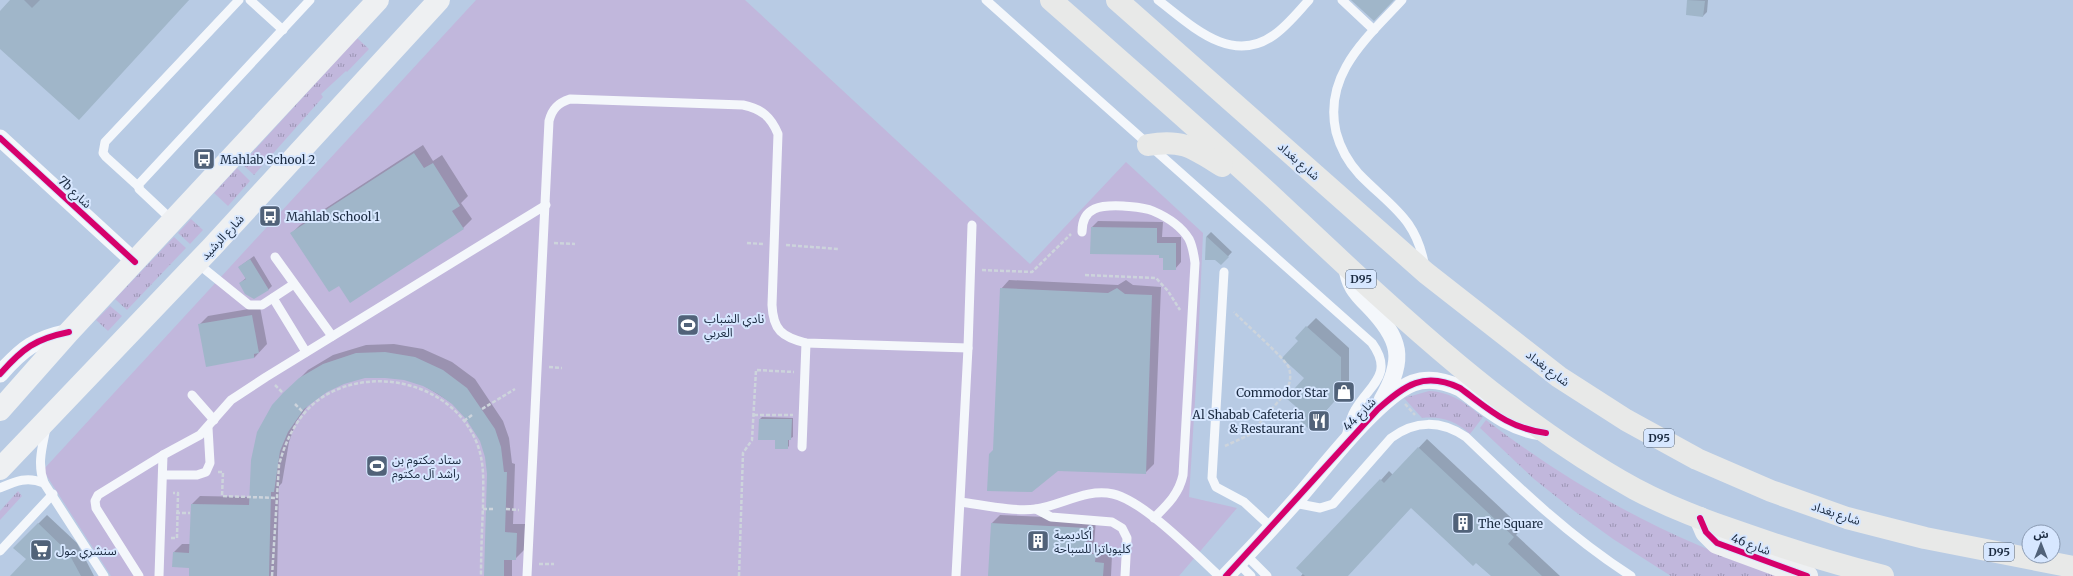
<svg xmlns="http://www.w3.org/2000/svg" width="2073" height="576" viewBox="0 0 2073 576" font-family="Merriweather,'Noto Sans Arabic',serif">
<defs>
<pattern id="grass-tufts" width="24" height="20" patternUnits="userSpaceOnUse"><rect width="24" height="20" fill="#c1b7dc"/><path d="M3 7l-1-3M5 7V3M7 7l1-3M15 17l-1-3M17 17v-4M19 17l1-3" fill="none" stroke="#9c95b4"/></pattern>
</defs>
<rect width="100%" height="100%" fill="#b8cbe4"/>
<!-- grass -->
<g fill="url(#grass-tufts)">
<path d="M 357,38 L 369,49 L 347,72 L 346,71 L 321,94 L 323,97 L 254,175 L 242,164 Z"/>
<path d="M 237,168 L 250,181 L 228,206 L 214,193 Z"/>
<path d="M 191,219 L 203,230 L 190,244 L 178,233 Z"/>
<path d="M 174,237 L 186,248 L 127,310 L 115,299 Z"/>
<path d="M 110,306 L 122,316 L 108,331 L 96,320 Z"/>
<path d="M 1429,391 C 1452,392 1466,404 1483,417 L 1470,434 C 1456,421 1441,416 1422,418 L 1404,398 Z"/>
<path d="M 1486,420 C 1578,490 1669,539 1779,576 L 1671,576 L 1613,539 L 1573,510 L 1534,479 L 1480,428 Z"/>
<path d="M 18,491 L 22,496 L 0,520 L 0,511 Z"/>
</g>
<!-- garden -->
<path fill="#c1b7dc" d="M 476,0 L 745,0 L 1030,264 L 1126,162 L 1203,233 L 1197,369 L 1189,497 L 1237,508 L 1179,576 L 111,576 L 43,470 Z"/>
<!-- shadow -->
<g fill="#0003">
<path d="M 11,0 L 189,0 L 0,47 L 0,12 Z"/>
<path d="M 1688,0 L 1708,0 L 1707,12 L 1703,16 L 1687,14 Z"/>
<path d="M 423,145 L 433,161 L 442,155 L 468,196 L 461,203 L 472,219 L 463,228 L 350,301 L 339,284 L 292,233 L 300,225 Z"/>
<path d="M 1098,221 L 1163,222 L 1162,237 L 1181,237 L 1181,262 L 1175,269 L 1164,257 L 1092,227 Z"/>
<path d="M 1211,232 L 1232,252 L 1221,264 L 1215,259 L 1206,259 L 1207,236 Z"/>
<path d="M 254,256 L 272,286 L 268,290 L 240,283 L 246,278 L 239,267 Z"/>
<path d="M 1009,280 L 1118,285 L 1126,280 L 1133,285 L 1161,287 L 1154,464 L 1145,473 L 994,450 L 1001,289 Z"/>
<path d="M 260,307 L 267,344 L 254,358 L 199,325 L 208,316 Z"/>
<path d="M 1316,318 L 1349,348 L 1349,385 L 1318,419 L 1303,412 L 1306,378 L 1299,341 L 1296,338 Z"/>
<path d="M 394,344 L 423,349 L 452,362 L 475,379 L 503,421 L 509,438 L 512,463 L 515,464 L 513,524 L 525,524 L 524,550 L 515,559 L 512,559 L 512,576 L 485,576 L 488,474 L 486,457 L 481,441 L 467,419 L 452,403 L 423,385 L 404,379 L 385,377 L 365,377 L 343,383 L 326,391 L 309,404 L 296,422 L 289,442 L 282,483 L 279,486 L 277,576 L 190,576 L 190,567 L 174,552 L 182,544 L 191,544 L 192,504 L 200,496 L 250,497 L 299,379 L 308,370 L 333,355 L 366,345 Z"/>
<path d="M 762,417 L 793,418 L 793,437 L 789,439 L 789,446 L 787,448 L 776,439 L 760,419 Z"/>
<path d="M 1427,439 L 1522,528 L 1516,535 L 1560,576 L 1492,576 L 1411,507 L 1347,576 L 1301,576 L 1381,480 L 1389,471 L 1393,475 Z"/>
<path d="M 47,515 L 77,543 L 94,576 L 12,576 L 27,559 L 14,548 Z"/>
<path d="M 1000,515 L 1096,519 L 1094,545 L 1104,546 L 1104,554 L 1112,555 L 1111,576 L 989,576 L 992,523 Z"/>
</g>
<!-- building -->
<g fill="#a0b6c9">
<path d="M 10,0 L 24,0 L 32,8 L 40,0 L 189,0 L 79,120 L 0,49 L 0,11 Z"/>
<path d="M 1351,0 L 1394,0 L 1374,21 Z"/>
<path d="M 1687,0 L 1705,1 L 1703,17 L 1686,15 Z"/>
<path d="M 414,153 L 424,168 L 433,163 L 445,182 L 460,206 L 452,211 L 464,229 L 350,303 L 339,286 L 329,292 L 290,233 Z"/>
<path d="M 1091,227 L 1157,228 L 1157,243 L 1176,243 L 1176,270 L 1163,270 L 1163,258 L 1159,258 L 1159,255 L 1090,254 Z"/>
<path d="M 1206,236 L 1229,257 L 1221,265 L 1215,260 L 1205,260 Z"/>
<path d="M 250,259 L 269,290 L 254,299 L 245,294 L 239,283 L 246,279 L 238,267 Z"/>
<path d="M 1000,288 L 1108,293 L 1117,288 L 1125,294 L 1152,295 L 1146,474 L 1058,471 L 1032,492 L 987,491 L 989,454 L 993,450 Z"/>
<path d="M 252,315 L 259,353 L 254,354 L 254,358 L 206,367 L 198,324 Z"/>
<path d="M 1306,326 L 1341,357 L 1341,394 L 1309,429 L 1297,418 L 1302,412 L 1286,398 L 1304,378 L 1282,358 L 1298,341 L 1295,338 Z"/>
<path d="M 385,352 L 415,357 L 443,370 L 467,388 L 495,429 L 501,447 L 504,472 L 507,472 L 505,532 L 517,533 L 516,560 L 504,560 L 504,576 L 484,576 L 487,474 L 485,457 L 480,441 L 466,419 L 452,404 L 438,394 L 423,386 L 404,380 L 385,378 L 365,378 L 344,384 L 327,392 L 304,409 L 288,432 L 280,451 L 274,492 L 271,492 L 269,576 L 189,576 L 189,568 L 172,567 L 173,552 L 189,553 L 191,504 L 249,505 L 251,460 L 257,432 L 272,405 L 283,393 L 299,378 L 323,364 L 356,353 Z"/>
<path d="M 759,419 L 792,419 L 791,440 L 788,440 L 788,449 L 775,449 L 775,440 L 758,440 Z"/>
<path d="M 1418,447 L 1514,537 L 1508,544 L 1542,576 L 1491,576 L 1476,563 L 1473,566 L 1411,508 L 1348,576 L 1305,576 L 1296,568 L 1380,479 L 1384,483 Z"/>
<path d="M 38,523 L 68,552 L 81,576 L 10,576 L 26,559 L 13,548 Z"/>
<path d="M 991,523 L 1087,528 L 1086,554 L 1096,554 L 1095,562 L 1104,563 L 1103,576 L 988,576 Z"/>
</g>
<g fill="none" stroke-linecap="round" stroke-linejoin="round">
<!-- path -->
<g stroke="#cdd4dc" stroke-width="2.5" stroke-dasharray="4 2" stroke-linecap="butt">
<path d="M 554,243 L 575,244"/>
<path d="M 747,243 L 763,244"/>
<path d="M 786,245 L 838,249"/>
<path d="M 982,270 L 1032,272 L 1071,234"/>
<path d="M 1085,275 L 1156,278 L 1168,291 L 1180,310"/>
<path d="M 549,367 L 562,368"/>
<path d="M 275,385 L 283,393"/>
<path d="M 295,404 L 304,413"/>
<path d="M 1405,404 L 1415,415"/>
<path d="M 482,409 L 515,389"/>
<path d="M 754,415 L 793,415"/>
<path d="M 464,421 L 472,415"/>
<path d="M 1225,446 L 1249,435 L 1284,395 C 1289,387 1292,378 1289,368 C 1285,358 1244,323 1234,312"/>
<path d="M 218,472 L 223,472 L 222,496 L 276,498"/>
<path d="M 483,509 L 494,509"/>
<path d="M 506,509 L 519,510"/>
<path d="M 176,513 L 190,513"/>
<path d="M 171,538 L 177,538 L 178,493 L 173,493"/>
<path d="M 539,564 L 554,564"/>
<path d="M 272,576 L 279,465 C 286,439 298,414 321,398 C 375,363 456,385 478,446 C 485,466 483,486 483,506 C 482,530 481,553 481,576"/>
<path d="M 739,576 L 743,453 L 752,440 L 756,370 L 794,372"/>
</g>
<!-- lane -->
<g stroke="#f4f7fb" stroke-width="9">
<path d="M 250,0 L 283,30"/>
<path d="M 986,0 L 1372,343 C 1395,375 1369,385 1355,410 C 1350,418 1348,428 1346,437"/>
<path d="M 1158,0 C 1191,25 1231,66 1274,35 C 1287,26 1298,12 1309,0"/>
<path d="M 1342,0 L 1374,30"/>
<path d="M 1402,0 C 1367,38 1323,74 1336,132 C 1340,147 1348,162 1359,174 C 1391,207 1417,218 1425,268"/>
<path d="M 139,187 L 106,157 L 103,153 L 105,142 L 239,0"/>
<path d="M 173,221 L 139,189 L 139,184 L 310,0"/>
<path d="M 1082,232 C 1082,206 1102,205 1123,206 C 1133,207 1144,207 1153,211 C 1167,217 1181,226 1189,239 C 1193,247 1194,255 1195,263 L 1183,475 C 1179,494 1167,505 1154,518"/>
<path d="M 275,257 L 332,336"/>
<path d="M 197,263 L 249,305 L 262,305 L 294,284"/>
<path d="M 1224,272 L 1212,478 L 1216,487 L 1244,502 L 1271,527"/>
<path d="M 273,298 L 306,352"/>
<path d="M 192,395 L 214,420"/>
<path d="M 46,428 C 42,448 37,464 44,483 L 104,576"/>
<path d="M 802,447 L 806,343"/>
<path d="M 163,475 L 197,475 L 206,472 L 210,463 L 208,428"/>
<path d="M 0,488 C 16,481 27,476 44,483"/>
<path d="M 961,502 C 983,505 1014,512 1036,509 C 1062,505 1087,488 1113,494 C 1144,501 1195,554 1219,576"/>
<path d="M 1294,503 L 1320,508 L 1333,504 L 1391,438 C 1415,420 1441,420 1466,437 C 1518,487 1570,537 1631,576"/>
<path d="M 1036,509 L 1051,517 L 1112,522 L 1122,528 L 1127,538 L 1125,576"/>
<path d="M 0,551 L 53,494"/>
<path d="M 1246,555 L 1267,576"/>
<path d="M 1238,563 L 1251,576"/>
<path d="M 139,576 L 96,508 L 95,501 L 98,495 L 163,455 L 200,435 L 231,400 L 266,377 L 546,205"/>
<path d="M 159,576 L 163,455"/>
<path d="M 527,576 L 549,121 C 552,109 558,103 570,99 L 743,105 C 762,109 771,117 778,134 L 772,305 C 773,330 782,337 806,343 L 968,348"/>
<path d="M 956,576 L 968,348 L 972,225"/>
</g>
<!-- street -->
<g stroke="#f4f7fb" stroke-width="17">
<path d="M 0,138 L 135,262"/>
<path d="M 1347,266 C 1348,284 1356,293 1368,305 C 1401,339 1406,359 1382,400"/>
<path d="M 0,374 C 23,348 35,339 69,332"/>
<path d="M 1226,576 C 1251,550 1276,523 1300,496 C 1325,467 1379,396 1413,383 C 1429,377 1445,381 1460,388 C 1486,407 1508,428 1542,432"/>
</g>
<!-- secondary -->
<g stroke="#eef0f2" stroke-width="22">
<path d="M 0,410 L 69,332 L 378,0"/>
<path d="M 0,469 L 212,247 L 439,0"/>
<path d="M 1700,518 L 1706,532 L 1717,543 L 1807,576"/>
</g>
<!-- primary -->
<g stroke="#e8e9e8" stroke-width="22">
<path d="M 1051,0 C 1126,66 1201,131 1275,199 C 1386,303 1501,415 1635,489 C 1665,505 1698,518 1730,529 C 1781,547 1832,563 1883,576"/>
<path d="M 1117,0 L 1426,273 L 1559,377 L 1626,420 L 1697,459 L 1771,491 L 1847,518 L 1925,538 L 2073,567"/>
<path d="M 1148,145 C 1183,139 1193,148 1222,166"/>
</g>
<!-- cycleway casing -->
<g stroke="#d7e7ff" stroke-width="8">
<g id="cycleway">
<path d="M 0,138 L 135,262"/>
<path d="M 0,374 C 23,348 35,339 69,332"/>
<path d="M 1700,518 L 1706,532 L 1717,543 L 1807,576"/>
<path d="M 1226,576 L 1378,409 C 1405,385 1424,371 1460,388 C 1490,410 1508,428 1546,433"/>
</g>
</g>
<!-- cycleway -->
<use href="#cycleway" stroke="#d6006c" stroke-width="6"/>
</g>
<!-- icons -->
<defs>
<g id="bus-square" transform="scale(1.15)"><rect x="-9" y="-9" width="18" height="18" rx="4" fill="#516279" stroke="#d7e7ff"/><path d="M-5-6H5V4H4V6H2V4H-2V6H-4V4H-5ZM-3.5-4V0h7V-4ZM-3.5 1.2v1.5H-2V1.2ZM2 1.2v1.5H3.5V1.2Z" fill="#fff"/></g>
<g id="stadium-square" transform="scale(1.15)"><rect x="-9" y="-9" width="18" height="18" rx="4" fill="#516279" stroke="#d7e7ff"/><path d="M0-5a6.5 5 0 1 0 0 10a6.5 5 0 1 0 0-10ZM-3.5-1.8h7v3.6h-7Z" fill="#fff"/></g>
<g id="shop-square" transform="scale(1.15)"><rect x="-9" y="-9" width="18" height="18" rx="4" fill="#516279" stroke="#d7e7ff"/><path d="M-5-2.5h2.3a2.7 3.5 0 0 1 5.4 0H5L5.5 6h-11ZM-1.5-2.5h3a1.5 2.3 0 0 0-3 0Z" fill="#fff"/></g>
<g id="restaurant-square" transform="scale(1.15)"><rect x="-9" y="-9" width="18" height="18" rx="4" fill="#516279" stroke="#d7e7ff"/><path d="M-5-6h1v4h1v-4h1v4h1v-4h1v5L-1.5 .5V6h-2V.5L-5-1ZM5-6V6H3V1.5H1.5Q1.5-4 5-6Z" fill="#fff"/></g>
<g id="building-square" transform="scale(1.15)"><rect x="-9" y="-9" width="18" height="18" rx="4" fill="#516279" stroke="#d7e7ff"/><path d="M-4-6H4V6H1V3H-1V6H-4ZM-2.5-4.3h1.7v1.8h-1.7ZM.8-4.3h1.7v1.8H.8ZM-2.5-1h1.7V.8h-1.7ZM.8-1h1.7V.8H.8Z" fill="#fff"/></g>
<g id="supermarket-square" transform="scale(1.15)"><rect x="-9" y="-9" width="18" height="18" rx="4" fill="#516279" stroke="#d7e7ff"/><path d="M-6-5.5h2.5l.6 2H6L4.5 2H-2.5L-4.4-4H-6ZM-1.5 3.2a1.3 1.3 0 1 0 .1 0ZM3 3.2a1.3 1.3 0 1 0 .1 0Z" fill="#fff"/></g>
</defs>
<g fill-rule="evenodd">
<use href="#bus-square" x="204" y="159"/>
<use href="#bus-square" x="270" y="216"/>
<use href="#stadium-square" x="688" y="325"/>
<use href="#shop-square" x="1344" y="392"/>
<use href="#restaurant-square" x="1319" y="421"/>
<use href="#stadium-square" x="377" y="466"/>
<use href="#building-square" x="1463" y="523"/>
<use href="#building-square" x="1038" y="541"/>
<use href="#supermarket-square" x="41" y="550"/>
</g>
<g text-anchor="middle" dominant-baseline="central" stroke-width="4" stroke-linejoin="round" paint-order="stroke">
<!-- shield labels -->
<g fill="#d7e7ff" stroke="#536379" stroke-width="1">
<rect x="1346" y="270" width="30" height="18" rx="3"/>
<rect x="1644" y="429" width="30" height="18" rx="3"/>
<rect x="1984" y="543" width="30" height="18" rx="3"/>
</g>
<g font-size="11" font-weight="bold" fill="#1a2a40">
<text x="1361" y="279">D95</text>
<text x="1659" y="438">D95</text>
<text x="1999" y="552">D95</text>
</g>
<!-- poi labels -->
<g font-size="12" fill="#1a2a40" stroke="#d7e7ff" text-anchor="start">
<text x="220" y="159">Mahlab School 2</text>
<text x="286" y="216">Mahlab School 1</text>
<text x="704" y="318">نادي الشباب<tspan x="704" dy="14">العربي</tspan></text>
<text x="1328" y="392" text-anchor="end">Commodor Star</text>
<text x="1304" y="414" text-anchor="end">Al Shabab Cafeteria<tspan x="1304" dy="14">&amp; Restaurant</tspan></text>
<text x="392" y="459">ستاد مكتوم بن<tspan x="392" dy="14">راشد آل مكتوم</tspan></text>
<text x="1478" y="523">The Square</text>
<text x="1054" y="534">أكاديمية<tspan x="1054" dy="14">كليوباترا للسباحة</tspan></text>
<text x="56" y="550">سنشري مول</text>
</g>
<!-- street labels -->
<g font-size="12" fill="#1a2a40" stroke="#d7e7ff">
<text transform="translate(1299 161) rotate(41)">شارع بغداد</text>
<text transform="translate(75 192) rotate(43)">7b شارع</text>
<text transform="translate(222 237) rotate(-47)">شارع الرشيد</text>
<text transform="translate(1548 368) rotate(37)">شارع بغداد</text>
<text transform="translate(1359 414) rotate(-45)">شارع 44</text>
<text transform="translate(1836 513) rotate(18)">شارع بغداد</text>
<text transform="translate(1751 544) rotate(20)">شارع 46</text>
</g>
</g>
<!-- north arrow -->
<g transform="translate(2041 544)"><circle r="19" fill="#d7e7ff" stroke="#8b9bb3"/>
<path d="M0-3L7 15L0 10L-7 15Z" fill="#516279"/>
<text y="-6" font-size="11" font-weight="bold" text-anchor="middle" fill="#1a2a40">ش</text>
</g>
</svg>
